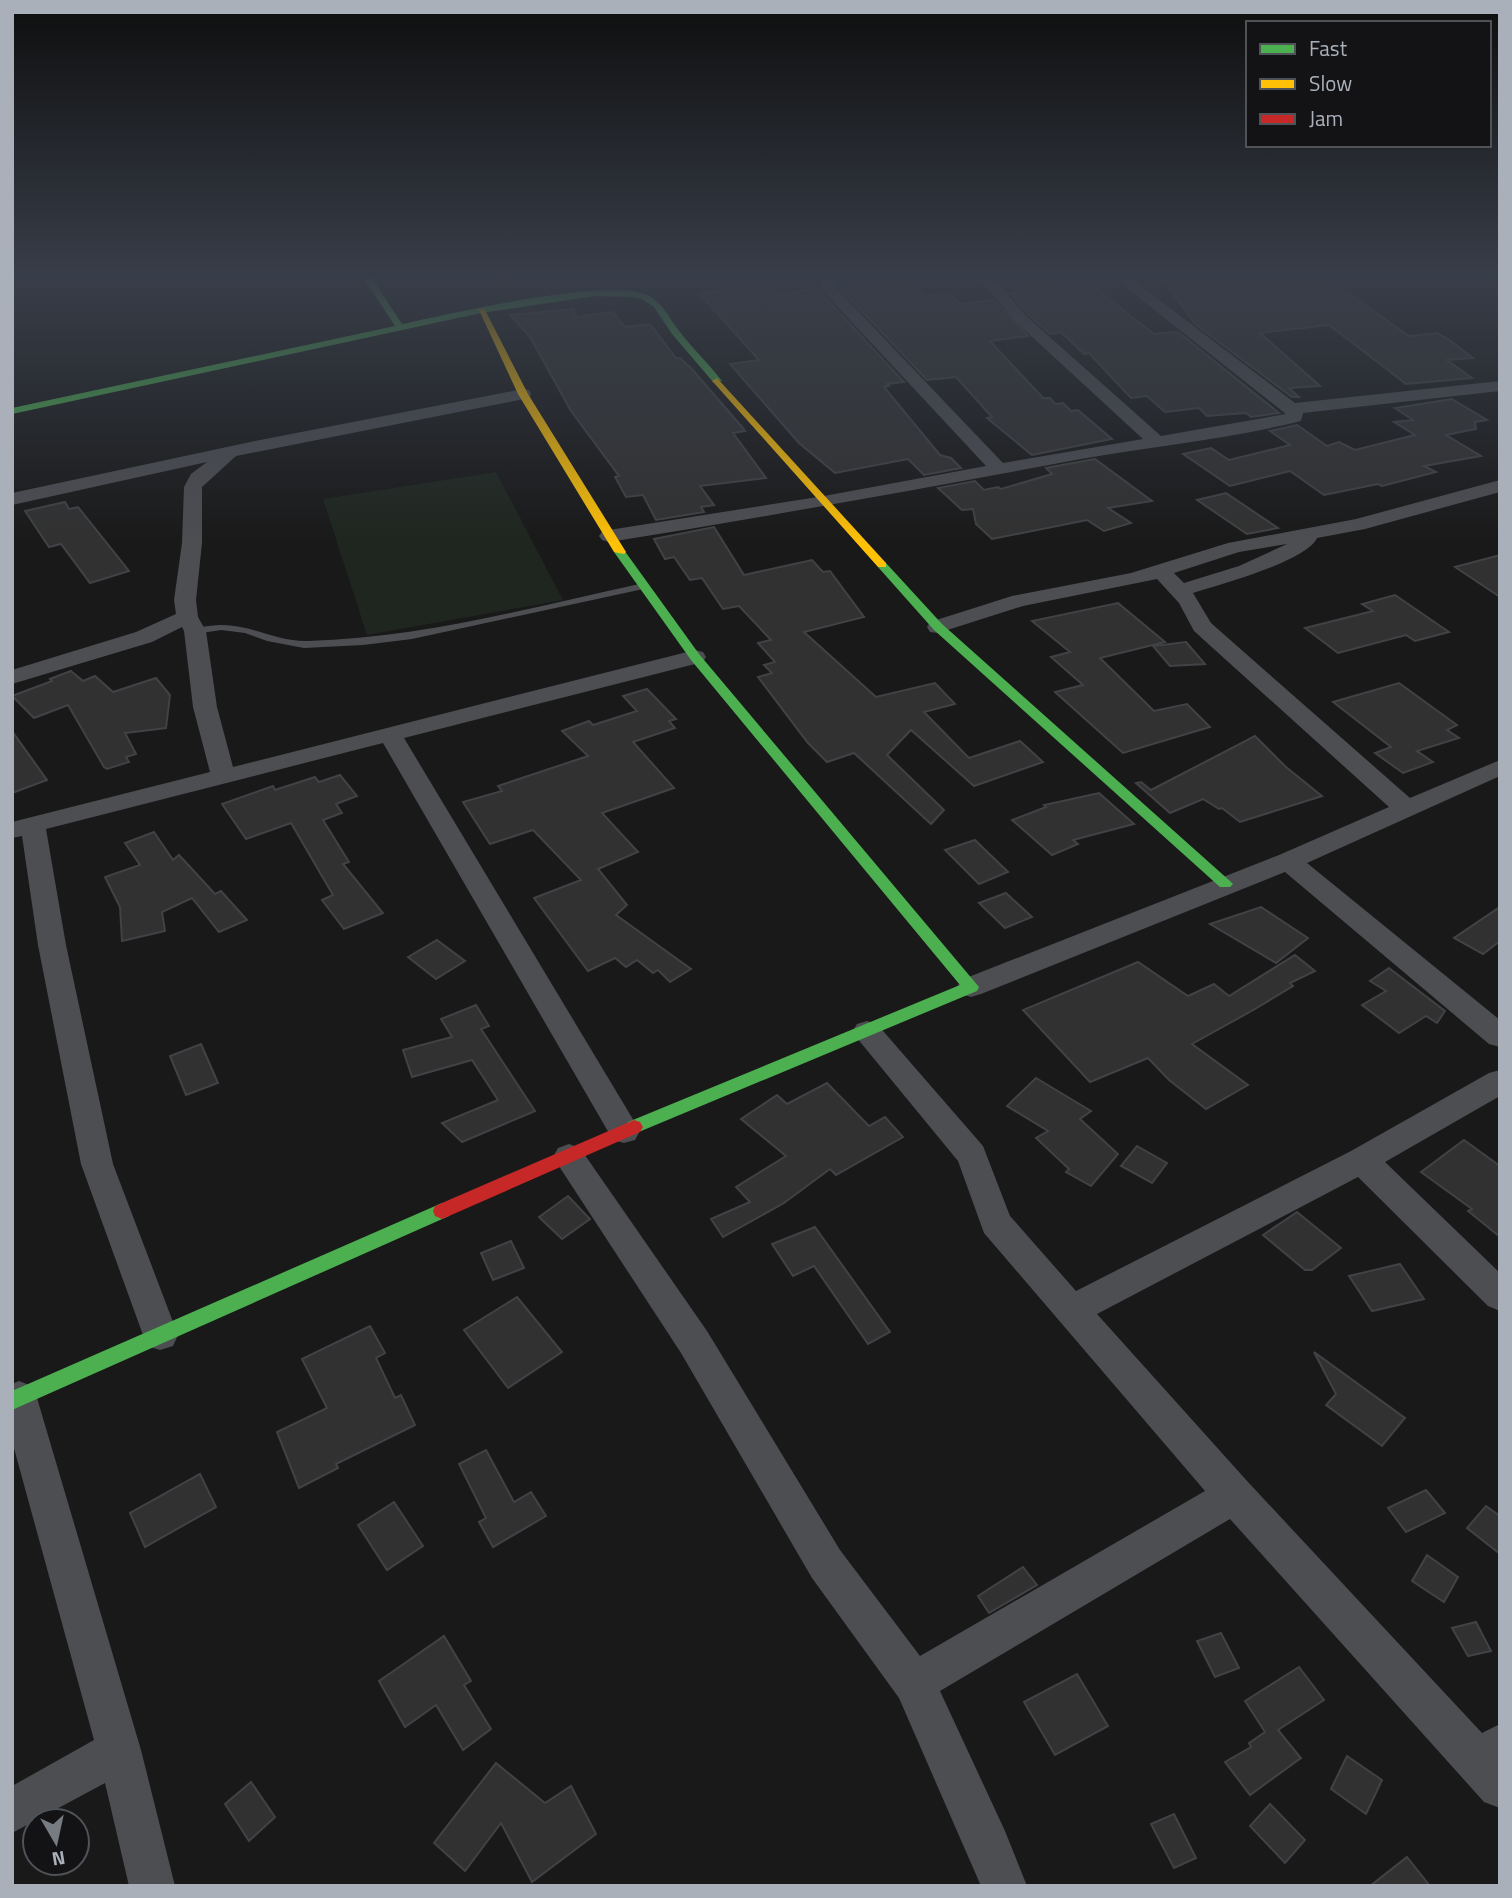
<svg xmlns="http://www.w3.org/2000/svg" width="1512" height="1898" viewBox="0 0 1512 1898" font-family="'Titillium Web',sans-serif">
<rect width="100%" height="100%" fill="#191919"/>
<!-- green -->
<path fill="#1e261f" d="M 496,472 L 563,600 L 367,635 L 323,499 Z"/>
<!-- building -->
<g fill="#313131" stroke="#414245" stroke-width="2">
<path d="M 906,277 L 924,296 L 949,293 L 961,304 L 994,300 L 1028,336 L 990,341 L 1043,398 L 1050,398 L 1055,404 L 1063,403 L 1071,411 L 1078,410 L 1112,439 L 1032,455 L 987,418 L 992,417 L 956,377 L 927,380 L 839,287 L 839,283 Z"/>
<path d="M 1059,277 L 1062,280 L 1075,280 L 1082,288 L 1092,286 L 1154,334 L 1178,332 L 1279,413 L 1251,417 L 1246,413 L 1207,416 L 1199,408 L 1165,412 L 1147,396 L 1131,398 L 1089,353 L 1084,354 L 1061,332 L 1050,334 L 1027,313 L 1010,293 L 1019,292 L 1006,281 Z"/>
<path d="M 1161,277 L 1325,277 L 1409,336 L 1437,333 L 1448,339 L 1473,358 L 1447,360 L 1472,378 L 1406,384 L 1329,325 L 1260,333 L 1320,386 L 1289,388 L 1299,397 L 1292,397 L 1195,324 Z"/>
<path d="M 758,286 L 760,289 L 773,287 L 780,294 L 820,288 L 822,294 L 904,382 L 887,384 L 889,386 L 884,387 L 940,455 L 951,458 L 961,468 L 924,475 L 908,459 L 835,473 L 799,443 L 730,364 L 759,360 L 699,293 Z"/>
<path d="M 573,309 L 577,317 L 613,312 L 625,327 L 650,324 L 676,358 L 680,358 L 691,368 L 742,427 L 745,431 L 733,433 L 766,478 L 700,486 L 714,505 L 701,507 L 704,512 L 656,520 L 643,495 L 626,497 L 615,477 L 619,476 L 571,411 L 530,337 L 510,315 Z"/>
<path d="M 1452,399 L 1487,420 L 1475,422 L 1476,429 L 1446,435 L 1481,456 L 1424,466 L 1436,472 L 1382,486 L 1378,484 L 1324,495 L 1290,471 L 1230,486 L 1183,454 L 1211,448 L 1229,460 L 1290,445 L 1270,431 L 1297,425 L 1327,446 L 1339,442 L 1355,450 L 1415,435 L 1394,422 L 1413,420 L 1395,408 Z"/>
<path d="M 1095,459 L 1152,501 L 1108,508 L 1131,523 L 1104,531 L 1087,520 L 992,539 L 976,524 L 973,509 L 962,510 L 938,488 L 975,481 L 984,490 L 998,487 L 1001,489 L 1052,474 L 1046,468 Z"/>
<path d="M 1226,493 L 1278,528 L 1247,534 L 1197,500 Z"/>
<path d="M 65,502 L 69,509 L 78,507 L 129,571 L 90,583 L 61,544 L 49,547 L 25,511 Z"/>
<path d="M 714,527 L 744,575 L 812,560 L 823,572 L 830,571 L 864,617 L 804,632 L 876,697 L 935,683 L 955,704 L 924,712 L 969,758 L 1020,741 L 1043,762 L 974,786 L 911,730 L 887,755 L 944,810 L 931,824 L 854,753 L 827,762 L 808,743 L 758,677 L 772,673 L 764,665 L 775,662 L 758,643 L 771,640 L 739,606 L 723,609 L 702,578 L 690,580 L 674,557 L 665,559 L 654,539 Z"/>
<path d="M 1500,555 L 1500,597 L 1455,567 Z"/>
<path d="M 1395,595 L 1449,632 L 1415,641 L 1406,635 L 1338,653 L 1305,628 L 1373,611 L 1362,604 Z"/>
<path d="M 1118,603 L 1165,642 L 1100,658 L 1154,711 L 1187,704 L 1210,727 L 1123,753 L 1055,692 L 1083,685 L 1051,657 L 1070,652 L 1032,621 Z"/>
<path d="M 1186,642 L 1205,664 L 1170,666 L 1153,646 Z"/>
<path d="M 71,671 L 83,681 L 95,676 L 113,692 L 156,678 L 170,695 L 166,728 L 125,733 L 136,754 L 126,757 L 129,762 L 107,769 L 104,767 L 68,705 L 34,718 L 12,696 L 52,681 L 50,679 Z"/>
<path d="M 1399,683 L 1457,725 L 1447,730 L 1459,738 L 1417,751 L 1433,762 L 1403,773 L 1375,753 L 1391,747 L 1333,702 Z"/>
<path d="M 647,689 L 676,719 L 669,721 L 675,728 L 633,742 L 674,788 L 602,813 L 638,852 L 598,869 L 627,905 L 616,915 L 691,969 L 670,982 L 658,970 L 653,973 L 637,960 L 626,967 L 615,958 L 588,971 L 534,898 L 581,880 L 533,830 L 490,844 L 463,802 L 502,791 L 498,786 L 588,756 L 562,731 L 589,721 L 593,725 L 637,711 L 623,696 Z"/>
<path d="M 12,731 L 47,780 L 12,793 Z"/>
<path d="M 1255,736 L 1286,767 L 1322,796 L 1240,822 L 1222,808 L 1219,809 L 1203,799 L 1170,813 L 1136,783 L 1141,782 L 1151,790 Z"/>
<path d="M 340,775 L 357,796 L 336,804 L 342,813 L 323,820 L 349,862 L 343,864 L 383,913 L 344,929 L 322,900 L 333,895 L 291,823 L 246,839 L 222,804 L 273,786 L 275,790 L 315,777 L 319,782 Z"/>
<path d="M 1099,793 L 1134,824 L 1073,840 L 1078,844 L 1052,855 L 1012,820 L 1046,807 L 1044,805 Z"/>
<path d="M 154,832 L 173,860 L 179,855 L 215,894 L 221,891 L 247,920 L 219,932 L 192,898 L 162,912 L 165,931 L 122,941 L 120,907 L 105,877 L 140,865 L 125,843 Z"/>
<path d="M 975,840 L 1008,872 L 979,884 L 945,850 Z"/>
<path d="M 1006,893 L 1032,917 L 1005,928 L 979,903 Z"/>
<path d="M 1261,907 L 1308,938 L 1276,963 L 1210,924 Z"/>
<path d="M 1500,907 L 1500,941 L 1483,954 L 1454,938 Z"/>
<path d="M 437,940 L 465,961 L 436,979 L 408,957 Z"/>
<path d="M 1295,955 L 1315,971 L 1290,983 L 1293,986 L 1255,1009 L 1192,1044 L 1248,1085 L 1206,1109 L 1169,1080 L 1148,1058 L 1090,1082 L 1023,1010 L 1138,962 L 1188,996 L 1214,984 L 1229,996 Z"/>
<path d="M 1389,968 L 1445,1011 L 1437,1023 L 1426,1016 L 1399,1033 L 1362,1005 L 1386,991 L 1370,981 Z"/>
<path d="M 476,1005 L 489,1026 L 481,1029 L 535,1111 L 462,1142 L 442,1123 L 498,1100 L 472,1060 L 412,1077 L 403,1050 L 452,1037 L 441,1019 Z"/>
<path d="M 201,1044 L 218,1083 L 186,1095 L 170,1056 Z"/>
<path d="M 1036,1078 L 1091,1111 L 1080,1119 L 1118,1154 L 1091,1186 L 1066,1172 L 1069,1169 L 1036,1138 L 1048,1131 L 1007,1106 Z"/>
<path d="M 827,1083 L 869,1126 L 885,1117 L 903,1137 L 836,1175 L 830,1169 L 784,1203 L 723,1237 L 711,1219 L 750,1202 L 736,1187 L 786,1156 L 741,1119 L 777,1095 L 787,1104 Z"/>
<path d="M 1464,1140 L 1500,1166 L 1500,1237 L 1468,1211 L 1472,1209 L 1421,1172 Z"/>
<path d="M 1137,1146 L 1167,1163 L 1152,1183 L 1121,1166 Z"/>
<path d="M 568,1196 L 590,1219 L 562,1239 L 539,1217 Z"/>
<path d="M 1297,1212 L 1341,1248 L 1312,1270 L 1305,1270 L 1263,1235 Z"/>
<path d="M 815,1227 L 890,1332 L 868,1344 L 814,1266 L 793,1276 L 772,1244 Z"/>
<path d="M 511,1241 L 524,1268 L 493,1280 L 481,1253 Z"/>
<path d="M 1400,1264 L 1424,1299 L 1372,1311 L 1349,1276 Z"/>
<path d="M 517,1297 L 562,1352 L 508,1388 L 464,1330 Z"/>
<path d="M 370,1326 L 385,1353 L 376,1358 L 395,1398 L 401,1395 L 415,1425 L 336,1464 L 338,1468 L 299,1488 L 277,1432 L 327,1408 L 302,1359 Z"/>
<path d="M 1314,1352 L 1405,1418 L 1382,1446 L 1326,1405 L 1336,1394 Z"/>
<path d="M 486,1450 L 514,1502 L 531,1492 L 546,1516 L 493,1547 L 479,1522 L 486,1518 L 459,1464 Z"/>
<path d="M 200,1474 L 216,1507 L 145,1547 L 130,1513 Z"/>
<path d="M 1426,1490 L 1445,1513 L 1406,1532 L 1388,1508 Z"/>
<path d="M 394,1502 L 423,1546 L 387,1570 L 358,1525 Z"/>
<path d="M 1486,1506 L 1500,1516 L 1500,1554 L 1467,1528 Z"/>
<path d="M 1427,1555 L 1458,1577 L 1444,1602 L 1412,1581 Z"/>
<path d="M 1023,1567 L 1037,1585 L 989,1613 L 978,1596 Z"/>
<path d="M 1476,1622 L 1491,1651 L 1468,1656 L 1452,1628 Z"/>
<path d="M 1221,1633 L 1239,1668 L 1215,1677 L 1197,1641 Z"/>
<path d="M 444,1636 L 471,1681 L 464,1685 L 491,1729 L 463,1750 L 436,1705 L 405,1727 L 379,1681 Z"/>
<path d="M 1299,1667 L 1324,1700 L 1278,1730 L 1301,1758 L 1250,1795 L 1225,1762 L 1251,1747 L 1249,1743 L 1265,1732 L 1245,1701 Z"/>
<path d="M 1077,1674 L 1108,1726 L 1055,1755 L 1024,1702 Z"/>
<path d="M 1347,1756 L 1382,1780 L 1366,1814 L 1331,1789 Z"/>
<path d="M 496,1763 L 545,1803 L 571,1786 L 596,1834 L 532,1882 L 501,1823 L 465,1871 L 434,1843 Z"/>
<path d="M 251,1782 L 275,1817 L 249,1841 L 225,1804 Z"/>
<path d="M 1270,1804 L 1305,1840 L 1285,1863 L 1250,1826 Z"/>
<path d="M 1174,1814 L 1196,1858 L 1174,1868 L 1151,1824 Z"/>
<path d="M 1407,1857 L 1430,1886 L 1370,1886 Z"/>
</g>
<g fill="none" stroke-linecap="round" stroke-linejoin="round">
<!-- lane -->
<path fill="#4d4e52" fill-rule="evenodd" d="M 644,583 L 649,586 L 648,588 L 412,639 L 363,645 L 304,648 L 267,641 L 245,633 L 221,630 L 195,634 L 190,631 C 195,627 202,627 209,626 C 245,620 274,642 308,641 C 422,638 533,607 644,583 Z"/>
<!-- street -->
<g fill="#4d4e52" fill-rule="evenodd">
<path d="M 823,277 L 837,277 L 836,288 L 1003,463 L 1143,439 L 1015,321 L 978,277 L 993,277 L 1025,315 L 1161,436 L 1286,414 L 1113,277 L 1129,277 L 1295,403 L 1500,381 L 1500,391 L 1303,413 L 1301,421 C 1229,439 1154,446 1081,459 C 924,488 767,517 609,542 L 602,540 L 599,536 L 602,532 L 609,530 L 824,496 L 986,466 L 824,292 L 821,281 Z"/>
<path d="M 523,389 L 529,390 L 531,394 L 529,398 L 236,456 L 202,487 L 202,543 L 196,600 L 198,617 L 206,631 L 217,707 L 233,767 L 695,650 L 703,652 L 706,657 L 703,662 L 404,738 L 640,1131 L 635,1140 L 624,1143 L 613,1140 L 383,743 L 46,829 L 66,945 L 113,1164 L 178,1335 L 173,1346 L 160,1350 L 147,1346 L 81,1164 L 38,945 L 22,836 L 12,838 L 12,822 L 210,772 L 193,707 L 184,631 L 182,627 L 152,642 L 12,684 L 12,670 L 136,632 L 176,614 L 174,600 L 182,543 L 184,487 L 191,474 L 207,462 L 12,505 L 12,493 L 255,441 Z"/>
<path d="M 1500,480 L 1500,492 L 1365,529 L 1317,538 C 1307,561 1219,585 1193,593 L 1211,623 L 1410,798 L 1500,760 L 1500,776 L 1307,863 L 1500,1020 L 1500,1047 L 1489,1044 L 1285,872 L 981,994 L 971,997 L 961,994 L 957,987 L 961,980 L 1279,855 L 1389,807 L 1194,631 L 1179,603 L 1157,579 L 1023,606 L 938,633 L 930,632 L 927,627 L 930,622 L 1012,596 L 1131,573 L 1228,543 L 1356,519 ZM 1287,544 L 1239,566 L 1184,583 L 1174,573 L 1239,552 Z"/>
<path d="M 867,1021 L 877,1024 L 983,1146 L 1010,1216 L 1076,1291 L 1351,1151 L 1489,1073 L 1500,1070 L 1500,1096 L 1385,1162 L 1500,1273 L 1500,1311 L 1488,1306 L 1358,1177 L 1097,1314 L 1248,1482 L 1482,1733 L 1500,1724 L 1500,1808 L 1484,1802 L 1230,1519 L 940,1691 L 1005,1831 L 1027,1886 L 981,1886 L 899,1698 L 812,1578 L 681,1353 L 553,1157 L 558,1148 L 569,1144 L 580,1148 L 707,1331 L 840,1550 L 920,1656 L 1205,1491 L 984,1233 L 958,1161 L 852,1032 L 857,1024 Z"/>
<path d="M 19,1381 L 32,1386 L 37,1398 L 141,1750 L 175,1886 L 129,1886 L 105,1783 L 12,1833 L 12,1786 L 94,1740 L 12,1441 L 12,1384 Z"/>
</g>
<!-- fast -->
<g fill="#4caf50" fill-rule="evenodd">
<path d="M 12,277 L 28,277 L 12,281 Z"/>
<path d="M 363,277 L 371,277 L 402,324 C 450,314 610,276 649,296 C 664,304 670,320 680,332 C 693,349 709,364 722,381 L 714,383 L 672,334 L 654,307 L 642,299 L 632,297 L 595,296 L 481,313 L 12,414 L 12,408 L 395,326 Z"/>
<path d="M 620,549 L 624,550 L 699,654 L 979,987 L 977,991 L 634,1134 L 628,1132 L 625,1127 L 628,1122 L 960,985 L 691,660 L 614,552 Z"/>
<path d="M 882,562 L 886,563 L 942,624 L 1230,881 L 1233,884 L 1230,887 L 1220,887 L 934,630 L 878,567 L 878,563 Z"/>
<path d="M 442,1203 L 449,1206 L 451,1211 L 449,1216 L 12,1410 L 12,1391 Z"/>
</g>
<!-- slow -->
<g fill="#ffc107" fill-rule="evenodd">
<path d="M 478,308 L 485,310 L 528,394 L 626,552 L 624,554 L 614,552 L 518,394 Z"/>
<path d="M 717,378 L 886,563 L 886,567 L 878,567 L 714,383 L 712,381 Z"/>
</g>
<!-- jam -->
<path fill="#c62828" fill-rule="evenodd" d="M 634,1120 L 640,1122 L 643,1127 L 640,1132 L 449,1216 L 442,1219 L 435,1216 L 433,1211 L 435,1206 Z"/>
</g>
<!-- sky -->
<linearGradient id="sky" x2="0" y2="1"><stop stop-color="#0e0e0e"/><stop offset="0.51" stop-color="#383e49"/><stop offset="1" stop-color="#383e49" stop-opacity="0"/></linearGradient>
<rect width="1512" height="543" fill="url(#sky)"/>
<!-- border -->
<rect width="1512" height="1898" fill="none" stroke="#aab0ba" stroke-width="28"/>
<!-- legend -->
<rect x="1246" y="21" width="245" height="126" fill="#131315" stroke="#4f5257" stroke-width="2"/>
<rect x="1260" y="44" width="35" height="10" fill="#4caf50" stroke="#4f5257" stroke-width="2"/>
<text x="1309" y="56" font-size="21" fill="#aab0ba">Fast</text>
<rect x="1260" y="79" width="35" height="10" fill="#ffc107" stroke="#4f5257" stroke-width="2"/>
<text x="1309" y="91" font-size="21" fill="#aab0ba">Slow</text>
<rect x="1260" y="114" width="35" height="10" fill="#c62828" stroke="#4f5257" stroke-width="2"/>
<text x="1309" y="126" font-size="21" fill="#aab0ba">Jam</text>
<!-- north arrow -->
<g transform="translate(56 1842) rotate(171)"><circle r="33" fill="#131315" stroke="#4f5257" stroke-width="2"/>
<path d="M0-5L12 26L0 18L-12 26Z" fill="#777b82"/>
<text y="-10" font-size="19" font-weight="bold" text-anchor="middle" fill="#aab0ba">N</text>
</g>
</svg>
